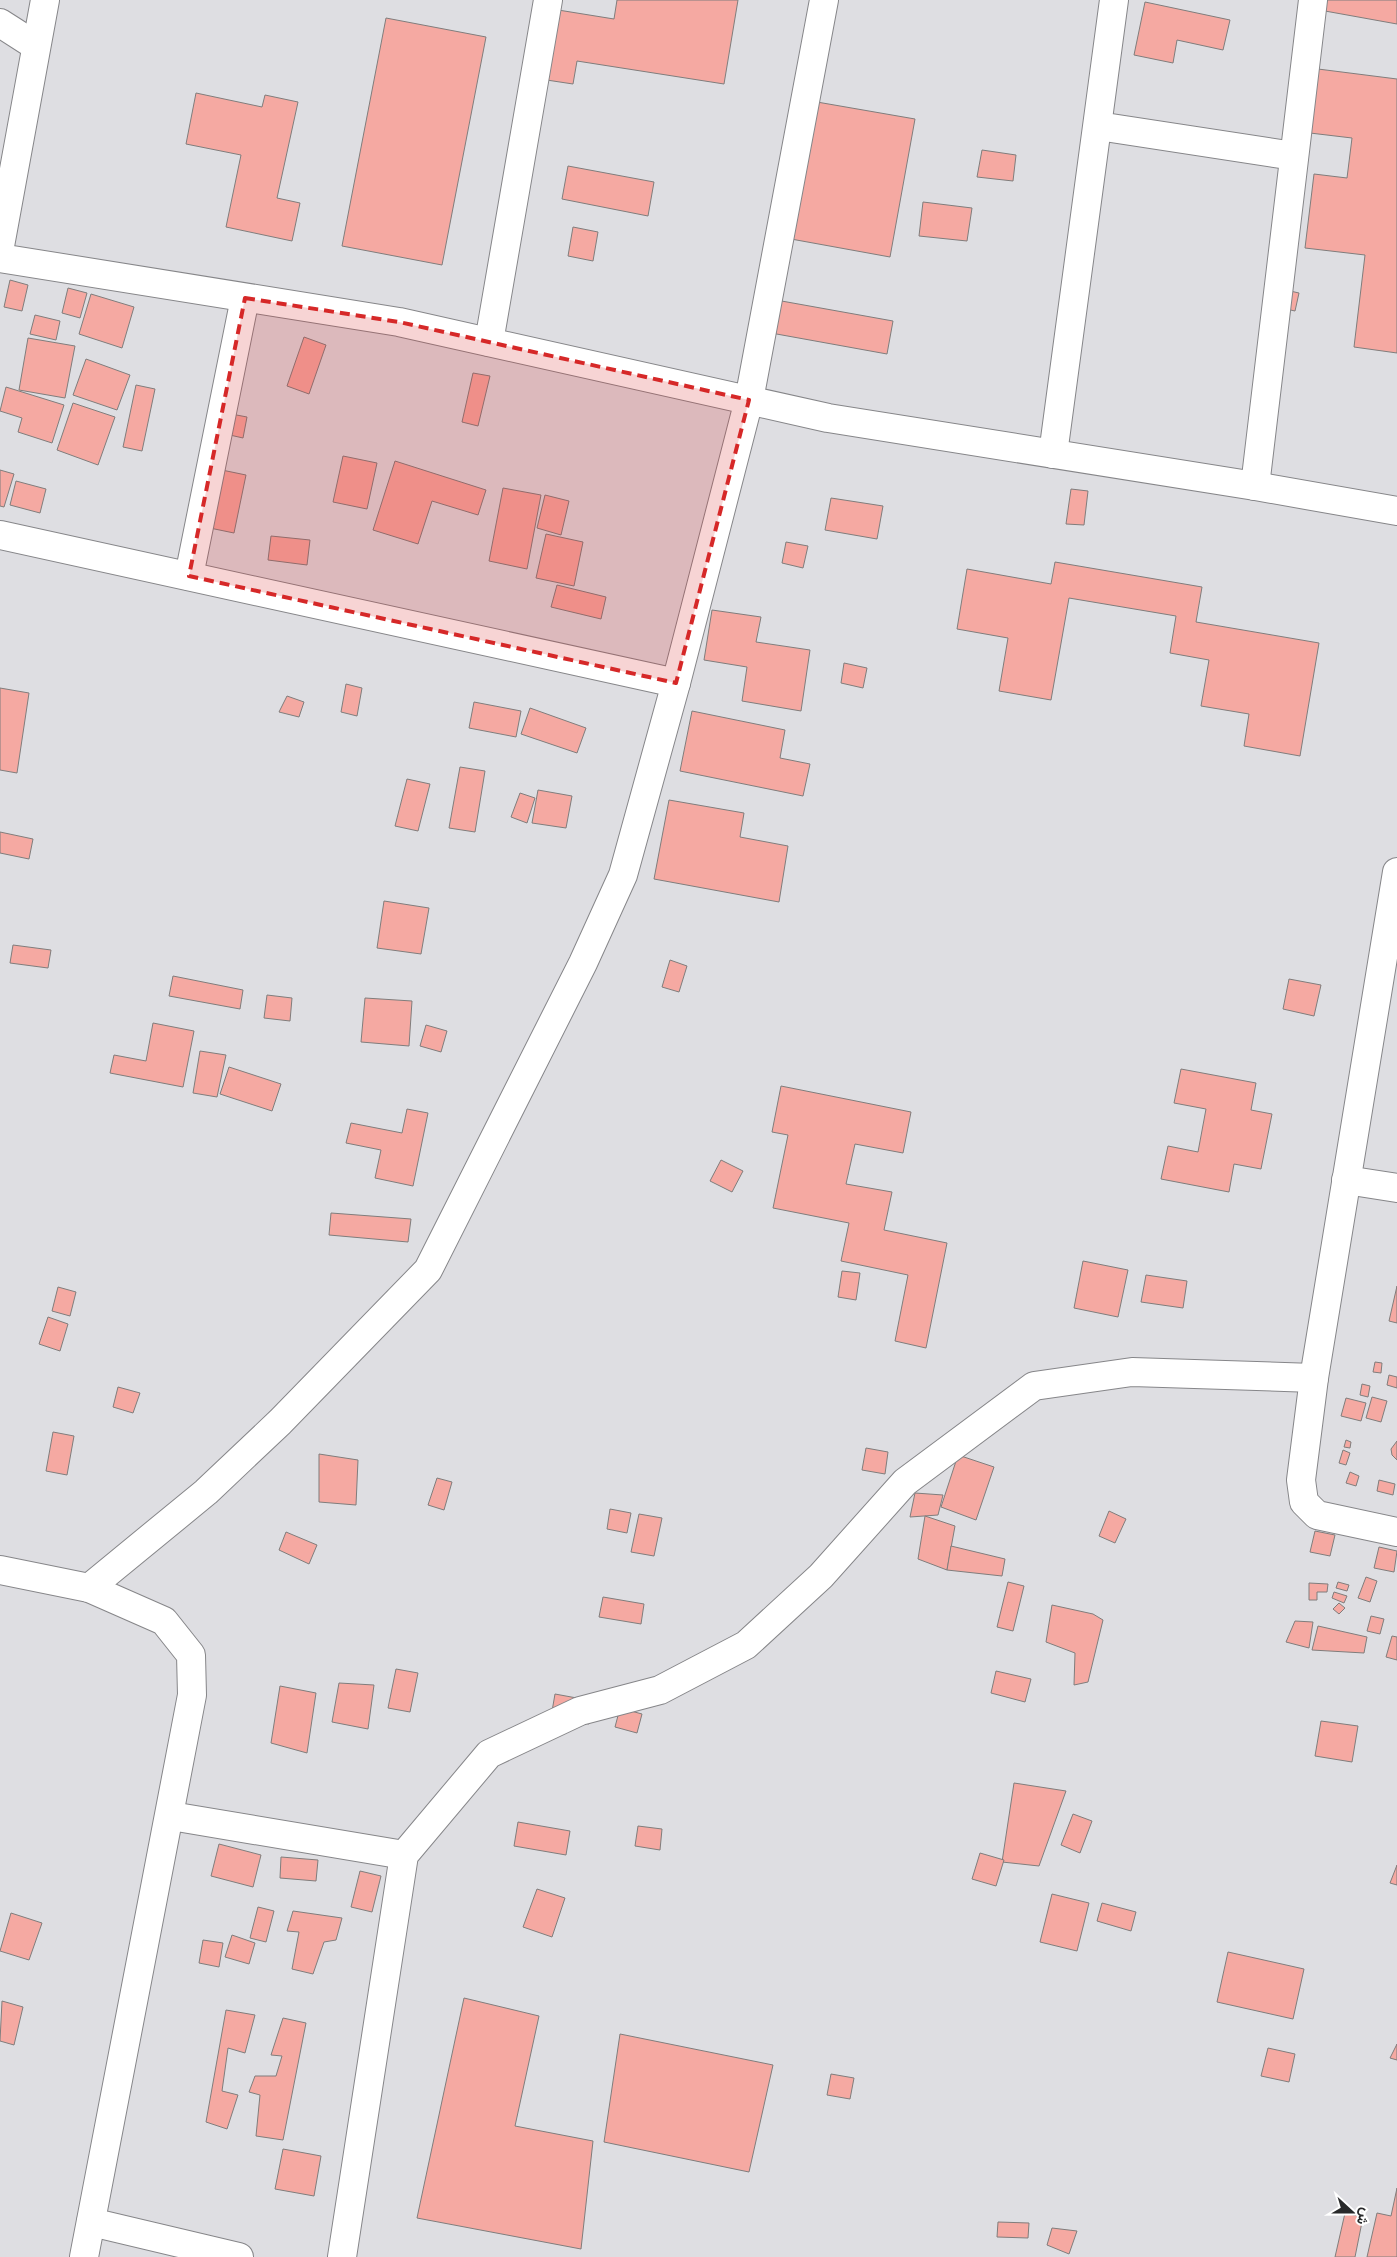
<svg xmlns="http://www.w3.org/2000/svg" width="1397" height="2257" viewBox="0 0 1397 2257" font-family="'Playfair Display',Vazirmatn,serif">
<rect width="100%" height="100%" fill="#dedee2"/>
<!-- building -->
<g fill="#f5a9a2" stroke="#807d7c">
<path d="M 617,0 L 738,0 L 724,84 L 577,61 L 573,84 L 540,79 L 552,9 L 614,19 Z"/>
<path d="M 1327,0 L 1397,0 L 1397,24 L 1325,11 Z"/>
<path d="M 1145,2 L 1230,20 L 1223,50 L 1177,40 L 1173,63 L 1134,55 Z"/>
<path d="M 386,18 L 486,37 L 442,265 L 342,246 Z"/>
<path d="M 1318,69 L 1397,79 L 1397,353 L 1354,347 L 1365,255 L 1305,248 L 1314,174 L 1347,178 L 1352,138 L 1310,133 Z"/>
<path d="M 196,93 L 262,107 L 265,95 L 298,102 L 277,198 L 300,203 L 292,241 L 226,227 L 241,155 L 186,144 Z"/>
<path d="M 817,102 L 915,119 L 890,257 L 791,239 Z"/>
<path d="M 982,150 L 1016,155 L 1013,181 L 977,177 Z"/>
<path d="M 568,166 L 654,182 L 648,216 L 562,199 Z"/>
<path d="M 923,202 L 972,208 L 967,241 L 919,236 Z"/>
<path d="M 573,227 L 598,232 L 593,261 L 568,256 Z"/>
<path d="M 10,280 L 28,285 L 22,311 L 4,307 Z"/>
<path d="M 68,288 L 87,293 L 80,318 L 62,313 Z"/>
<path d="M 1277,288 L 1299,293 L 1295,311 L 1273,306 Z"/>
<path d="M 91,294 L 134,307 L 122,348 L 79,334 Z"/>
<path d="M 776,300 L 893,321 L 887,354 L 771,333 Z"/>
<path d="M 35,315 L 60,321 L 56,340 L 30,334 Z"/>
<path d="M 304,337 L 326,345 L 309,394 L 287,386 Z"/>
<path d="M 28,338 L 75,346 L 65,398 L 19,390 Z"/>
<path d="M 86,359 L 130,375 L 117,410 L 73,395 Z"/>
<path d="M 473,373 L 490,376 L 478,426 L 462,422 Z"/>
<path d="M 136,385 L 155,389 L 142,451 L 123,447 Z"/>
<path d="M 6,387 L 64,405 L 52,443 L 18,432 L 22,418 L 0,411 Z"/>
<path d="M 73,403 L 115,417 L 98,465 L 57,450 Z"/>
<path d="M 226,413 L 247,417 L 243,438 L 221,433 Z"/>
<path d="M 343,456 L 377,463 L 367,509 L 333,502 Z"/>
<path d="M 395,461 L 486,490 L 478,515 L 432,501 L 418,544 L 373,530 Z"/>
<path d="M 217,469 L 246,475 L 234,533 L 205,527 Z"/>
<path d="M 0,470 L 14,474 L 4,507 L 0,506 Z"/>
<path d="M 16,481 L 46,489 L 40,513 L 10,505 Z"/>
<path d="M 503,488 L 541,495 L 527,569 L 489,561 Z"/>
<path d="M 1071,489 L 1088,491 L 1084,525 L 1066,524 Z"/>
<path d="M 545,495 L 569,501 L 561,535 L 537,528 Z"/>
<path d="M 831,498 L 883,506 L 877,539 L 825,530 Z"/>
<path d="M 546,534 L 583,542 L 574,586 L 536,578 Z"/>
<path d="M 271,536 L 310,540 L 307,565 L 268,560 Z"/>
<path d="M 786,542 L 808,546 L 803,568 L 782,563 Z"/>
<path d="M 1055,562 L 1202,587 L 1196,622 L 1319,643 L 1300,756 L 1244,746 L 1249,714 L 1201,706 L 1209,660 L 1170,653 L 1176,616 L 1069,598 L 1051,700 L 999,691 L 1008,638 L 957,629 L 967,569 L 1051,584 Z"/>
<path d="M 557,585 L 606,597 L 601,619 L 551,607 Z"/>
<path d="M 712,610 L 761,617 L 756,642 L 810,650 L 801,711 L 742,701 L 747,667 L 704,660 Z"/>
<path d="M 844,663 L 867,668 L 863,688 L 841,683 Z"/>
<path d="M 346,684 L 362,688 L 357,716 L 341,712 Z"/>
<path d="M 0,688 L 29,693 L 17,773 L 0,770 Z"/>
<path d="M 287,696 L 304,702 L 299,717 L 279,712 Z"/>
<path d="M 474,702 L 521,711 L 516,737 L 469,728 Z"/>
<path d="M 530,708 L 586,728 L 577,753 L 521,734 Z"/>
<path d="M 692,711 L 785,730 L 780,758 L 810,764 L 803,796 L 680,771 Z"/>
<path d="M 460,767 L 485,771 L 475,832 L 449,828 Z"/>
<path d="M 407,779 L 430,784 L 418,831 L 395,826 Z"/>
<path d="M 538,790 L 572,796 L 566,828 L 532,823 Z"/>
<path d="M 520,793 L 535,798 L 527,823 L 511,817 Z"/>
<path d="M 669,800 L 744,813 L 740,837 L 788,846 L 779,902 L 654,879 Z"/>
<path d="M 0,832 L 33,839 L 29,859 L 0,853 Z"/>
<path d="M 384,901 L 429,908 L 421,954 L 377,948 Z"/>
<path d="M 13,945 L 51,950 L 48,968 L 10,963 Z"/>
<path d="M 670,960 L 687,966 L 679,992 L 662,987 Z"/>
<path d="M 173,976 L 243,990 L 240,1009 L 169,996 Z"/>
<path d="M 1289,979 L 1321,985 L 1314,1016 L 1283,1009 Z"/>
<path d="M 267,995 L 292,998 L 290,1021 L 264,1018 Z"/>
<path d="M 365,998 L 412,1001 L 409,1046 L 361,1042 Z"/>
<path d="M 153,1023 L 194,1031 L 183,1087 L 110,1073 L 114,1055 L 146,1061 Z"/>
<path d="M 426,1025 L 447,1031 L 441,1052 L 420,1046 Z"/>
<path d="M 200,1051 L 226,1055 L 217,1097 L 193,1093 Z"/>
<path d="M 229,1067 L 281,1084 L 272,1111 L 220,1094 Z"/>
<path d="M 1181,1069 L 1256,1083 L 1251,1110 L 1272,1114 L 1261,1169 L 1234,1164 L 1229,1192 L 1161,1179 L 1168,1146 L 1198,1152 L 1206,1109 L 1174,1103 Z"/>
<path d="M 781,1086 L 911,1112 L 903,1153 L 855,1144 L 846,1184 L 892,1192 L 884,1230 L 947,1243 L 926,1348 L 895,1341 L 908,1275 L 841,1261 L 849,1223 L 773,1208 L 788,1135 L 772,1132 Z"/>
<path d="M 407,1109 L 428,1113 L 413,1186 L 375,1178 L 381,1150 L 346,1143 L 351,1123 L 402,1133 Z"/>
<path d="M 721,1160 L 743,1171 L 732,1192 L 710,1181 Z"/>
<path d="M 331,1213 L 411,1219 L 408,1242 L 329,1235 Z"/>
<path d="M 1083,1261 L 1128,1270 L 1118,1317 L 1074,1308 Z"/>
<path d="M 842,1271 L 860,1273 L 856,1300 L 838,1297 Z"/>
<path d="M 1146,1275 L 1187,1281 L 1183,1308 L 1141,1302 Z"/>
<path d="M 1397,1286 L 1397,1323 L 1389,1321 Z"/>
<path d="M 58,1287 L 76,1292 L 70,1316 L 52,1311 Z"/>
<path d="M 48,1317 L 68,1324 L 60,1351 L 39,1344 Z"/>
<path d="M 1375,1362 L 1382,1363 L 1381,1373 L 1373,1372 Z"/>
<path d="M 1389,1375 L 1397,1377 L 1397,1388 L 1387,1385 Z"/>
<path d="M 1362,1384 L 1370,1386 L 1368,1397 L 1360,1395 Z"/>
<path d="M 118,1387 L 140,1393 L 133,1413 L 113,1407 Z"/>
<path d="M 1372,1397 L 1387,1401 L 1381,1422 L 1366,1418 Z"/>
<path d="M 1346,1398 L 1366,1403 L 1361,1421 L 1341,1416 Z"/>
<path d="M 53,1432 L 74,1436 L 67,1475 L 46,1471 Z"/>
<path d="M 1346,1440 L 1351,1442 L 1350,1448 L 1344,1447 Z"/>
<path d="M 1397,1441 L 1397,1460 L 1392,1455 L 1391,1449 Z"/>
<path d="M 866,1448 L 888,1452 L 885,1474 L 862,1470 Z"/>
<path d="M 1343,1450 L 1350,1453 L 1346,1465 L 1339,1463 Z"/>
<path d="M 319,1454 L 358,1460 L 356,1505 L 319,1502 Z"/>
<path d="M 958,1455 L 994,1467 L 976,1520 L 941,1507 Z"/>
<path d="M 1350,1472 L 1359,1476 L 1356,1486 L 1346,1483 Z"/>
<path d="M 437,1478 L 452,1482 L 444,1510 L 428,1505 Z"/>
<path d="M 1379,1480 L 1395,1484 L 1393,1495 L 1377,1491 Z"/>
<path d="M 915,1493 L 943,1495 L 938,1515 L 910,1517 Z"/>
<path d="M 610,1509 L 631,1513 L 627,1533 L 607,1529 Z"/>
<path d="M 1109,1511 L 1126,1519 L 1115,1543 L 1099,1536 Z"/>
<path d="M 639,1514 L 662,1518 L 654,1556 L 631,1552 Z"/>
<path d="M 925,1516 L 955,1526 L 947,1570 L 918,1559 Z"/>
<path d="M 1315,1531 L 1335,1535 L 1330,1556 L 1310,1552 Z"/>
<path d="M 286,1532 L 317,1545 L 309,1564 L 279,1550 Z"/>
<path d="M 951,1546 L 1005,1559 L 1002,1576 L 947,1570 Z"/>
<path d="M 1379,1547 L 1397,1551 L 1394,1572 L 1374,1568 Z"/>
<path d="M 1366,1577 L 1377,1581 L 1370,1602 L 1358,1598 Z"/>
<path d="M 1008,1582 L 1024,1586 L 1013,1631 L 997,1627 Z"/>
<path d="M 1338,1582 L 1349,1585 L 1347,1591 L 1336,1588 Z"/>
<path d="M 1309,1583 L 1328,1584 L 1327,1592 L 1317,1592 L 1317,1600 L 1309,1600 Z"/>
<path d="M 1334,1592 L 1347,1596 L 1344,1603 L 1332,1598 Z"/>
<path d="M 603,1597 L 644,1604 L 641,1624 L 599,1617 Z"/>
<path d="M 1339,1603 L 1345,1608 L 1339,1614 L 1333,1609 Z"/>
<path d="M 1052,1605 L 1093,1614 L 1103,1620 L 1088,1682 L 1074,1685 L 1075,1653 L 1046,1642 Z"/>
<path d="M 1371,1616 L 1384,1619 L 1380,1634 L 1367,1631 Z"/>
<path d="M 1295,1621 L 1313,1622 L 1309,1648 L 1286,1642 Z"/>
<path d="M 1318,1626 L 1367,1637 L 1364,1653 L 1312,1650 Z"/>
<path d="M 1392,1636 L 1397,1637 L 1397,1660 L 1386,1657 Z"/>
<path d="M 396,1669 L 418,1673 L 410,1712 L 388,1708 Z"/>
<path d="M 996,1671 L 1031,1679 L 1025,1702 L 991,1693 Z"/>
<path d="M 339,1683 L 374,1685 L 368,1729 L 332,1722 Z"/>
<path d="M 280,1686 L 316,1693 L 307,1753 L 271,1743 Z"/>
<path d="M 555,1694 L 593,1701 L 589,1724 L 551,1717 Z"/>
<path d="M 620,1708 L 642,1714 L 637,1733 L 615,1727 Z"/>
<path d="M 1321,1721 L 1358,1726 L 1352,1762 L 1315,1756 Z"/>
<path d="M 1014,1783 L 1066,1791 L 1039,1866 L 1002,1862 Z"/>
<path d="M 1073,1814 L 1092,1821 L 1080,1853 L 1061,1845 Z"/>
<path d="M 518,1822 L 570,1831 L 566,1855 L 514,1846 Z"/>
<path d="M 638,1826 L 662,1829 L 660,1850 L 635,1846 Z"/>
<path d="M 219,1844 L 261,1855 L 253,1887 L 211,1876 Z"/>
<path d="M 980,1853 L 1004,1860 L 996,1886 L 972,1879 Z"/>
<path d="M 281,1857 L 318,1860 L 316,1881 L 280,1878 Z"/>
<path d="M 1397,1865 L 1397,1885 L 1390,1883 Z"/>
<path d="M 360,1871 L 381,1876 L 372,1912 L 351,1907 Z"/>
<path d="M 537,1889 L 565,1898 L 552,1937 L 523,1927 Z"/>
<path d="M 1052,1894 L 1089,1903 L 1077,1951 L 1040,1942 Z"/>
<path d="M 1102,1903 L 1136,1912 L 1131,1931 L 1097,1921 Z"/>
<path d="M 258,1907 L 274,1911 L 266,1942 L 250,1938 Z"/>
<path d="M 293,1911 L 342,1918 L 336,1940 L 324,1942 L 313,1974 L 292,1969 L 299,1932 L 287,1931 Z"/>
<path d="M 11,1913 L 42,1923 L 29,1960 L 0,1951 Z"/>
<path d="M 232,1935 L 255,1943 L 249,1964 L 225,1957 Z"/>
<path d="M 203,1940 L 223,1943 L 219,1967 L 199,1963 Z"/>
<path d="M 1228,1952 L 1304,1969 L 1293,2019 L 1217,2002 Z"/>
<path d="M 464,1998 L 539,2016 L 515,2126 L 593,2141 L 581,2249 L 417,2218 Z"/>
<path d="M 2,2001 L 23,2007 L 14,2045 L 0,2041 Z"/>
<path d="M 226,2010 L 255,2015 L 245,2053 L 228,2048 L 222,2091 L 238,2095 L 227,2129 L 206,2122 Z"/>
<path d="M 283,2018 L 306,2023 L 283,2140 L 256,2136 L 260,2095 L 249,2092 L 255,2076 L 276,2076 L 282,2056 L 271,2055 Z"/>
<path d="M 620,2034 L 773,2065 L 749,2172 L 604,2142 Z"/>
<path d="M 1397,2044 L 1397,2060 L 1390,2058 Z"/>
<path d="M 1268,2048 L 1295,2054 L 1289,2082 L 1261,2076 Z"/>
<path d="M 831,2074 L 854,2078 L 850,2099 L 827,2095 Z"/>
<path d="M 283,2149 L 321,2156 L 314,2196 L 275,2189 Z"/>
<path d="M 1397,2188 L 1397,2257 L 1367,2257 L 1377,2213 L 1391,2216 Z"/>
<path d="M 1345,2213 L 1363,2217 L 1355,2257 L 1335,2257 Z"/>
<path d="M 998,2222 L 1029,2223 L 1028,2238 L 997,2237 Z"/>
<path d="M 1052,2228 L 1077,2231 L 1069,2254 L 1047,2245 Z"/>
</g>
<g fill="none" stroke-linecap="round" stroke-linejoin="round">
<!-- minor casing -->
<g stroke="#868689" stroke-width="30">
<g id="minor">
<path d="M 0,23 L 36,46"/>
<path d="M 1098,126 L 1294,156"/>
<path d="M 0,246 L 45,0"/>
<path d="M 0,258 L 399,322 L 828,418 L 1255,486 L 1397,511"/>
<path d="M 489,342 L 548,0"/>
<path d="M 1053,454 L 1114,0"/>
<path d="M 1255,486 L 1313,0"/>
<path d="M 0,535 L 676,683"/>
<path d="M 189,576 L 245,298"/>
<path d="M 1397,872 L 1314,1378 L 1301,1480 L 1304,1502 L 1317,1515 L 1397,1532"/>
<path d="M 1346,1180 L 1397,1188"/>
<path d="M 0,1570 L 89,1588 L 164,1621 L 191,1655 L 192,1695 L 84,2257"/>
<path d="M 89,1588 L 206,1492 L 280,1422 L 428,1270 L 583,963 L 623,875 L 676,683 L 749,400 L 824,0"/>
<path d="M 171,1816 L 404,1855"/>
<path d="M 91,2222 L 239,2257"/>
<path d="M 342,2257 L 404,1855 L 489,1754 L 580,1711 L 660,1690 L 746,1645 L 821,1576 L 905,1482 L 1034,1386 L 1132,1372 L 1314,1378"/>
</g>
</g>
<!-- minor -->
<use href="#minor" stroke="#fff" stroke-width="28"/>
</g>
<!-- marked area -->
<path fill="#d62828" fill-opacity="0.2" stroke="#d62828" stroke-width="4" stroke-dasharray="10 6" stroke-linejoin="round" d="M 245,298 L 399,322 L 749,400 L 676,683 L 189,576 Z"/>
<!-- north arrow -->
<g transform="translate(1352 2212) rotate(111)" stroke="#ffffff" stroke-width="4" paint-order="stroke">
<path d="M0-4L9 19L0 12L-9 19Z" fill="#28292a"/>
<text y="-8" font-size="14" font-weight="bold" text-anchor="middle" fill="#28292a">ش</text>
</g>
</svg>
